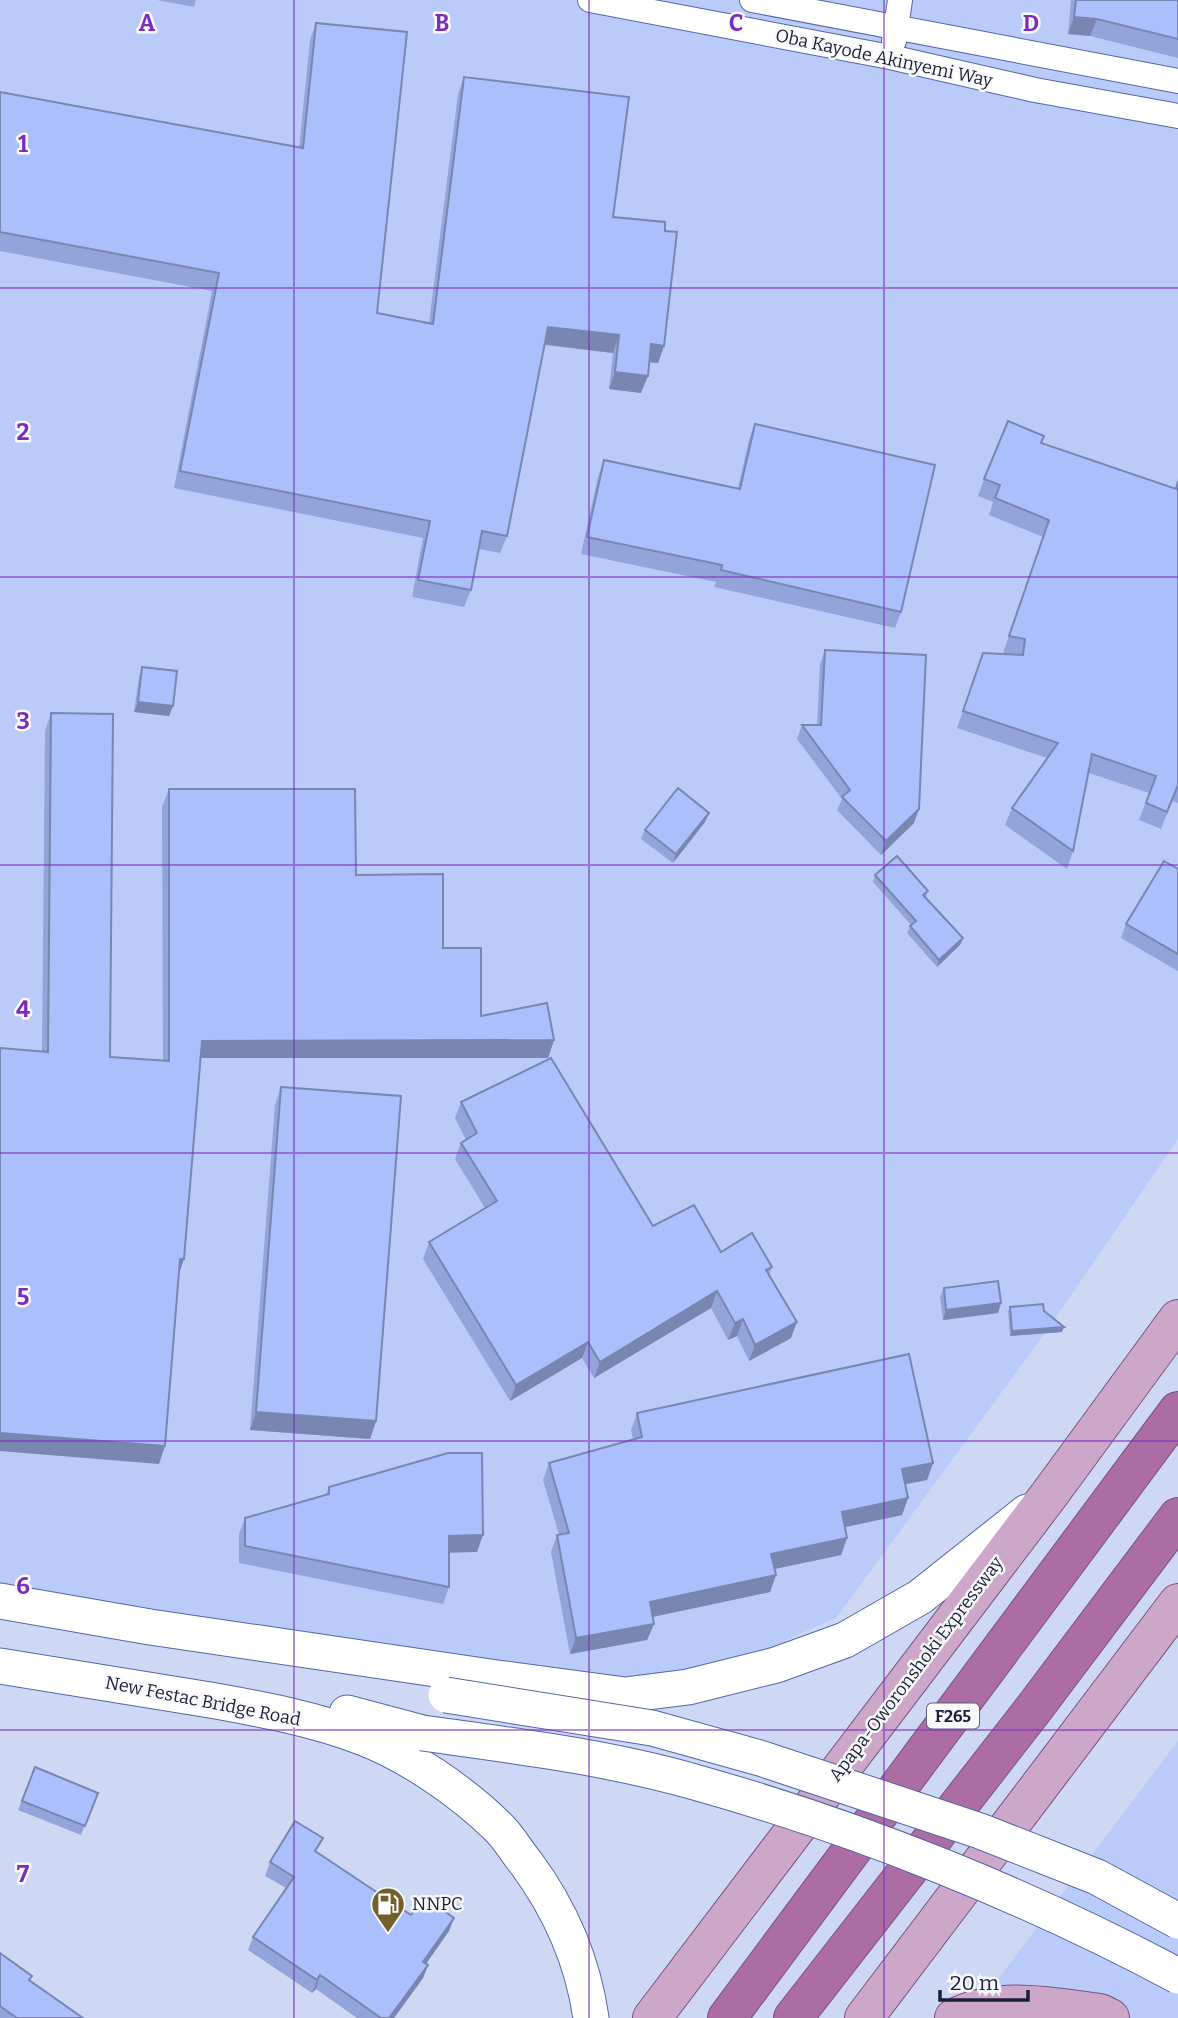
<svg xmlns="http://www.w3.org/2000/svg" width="1178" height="2018" viewBox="0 0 1178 2018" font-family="Bitter,serif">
<rect width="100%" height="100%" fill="#ced8f4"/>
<!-- built -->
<g fill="#bbcbf9">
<path d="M 0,0 L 1178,0 L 1178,1139 L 1048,1329 L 837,1617 L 711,1675 L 600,1695 L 415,1685 L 0,1601 Z"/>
<path d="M 1178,1741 L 1178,2018 L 967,2018 L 983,1999 Z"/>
</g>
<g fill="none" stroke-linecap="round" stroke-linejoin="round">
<!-- minor casing -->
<g stroke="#5466a5" stroke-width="26">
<g id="minor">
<path d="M 590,0 L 890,57 L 1035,90 L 1178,116"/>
<path d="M 752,0 L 1178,81"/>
<path d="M 894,41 L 900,0"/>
</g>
</g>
<!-- secondary casing -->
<g stroke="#5466a5" stroke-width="37">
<g id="secondary">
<path d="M 0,1601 L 150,1627 L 497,1678 L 625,1695 L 688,1687 L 776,1665 L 845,1640 L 920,1597 L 1027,1512"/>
<path d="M 0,1666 C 70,1678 140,1688 210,1700 C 261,1709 315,1719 364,1738 C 410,1756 461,1791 497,1826 C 508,1836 516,1851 526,1863 C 560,1909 583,1962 591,2018"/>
<path d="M 347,1713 L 422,1733"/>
</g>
</g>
<!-- primary casing -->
<g stroke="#795280" stroke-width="40">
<g id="primary">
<path d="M 652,2018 L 1049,1495 L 1178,1319"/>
<path d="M 864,2018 L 1178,1603"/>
<path d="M 954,2018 C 998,1995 1053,2007 1100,2013 L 1110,2018"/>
</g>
</g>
<!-- motorway casing -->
<g stroke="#795280" stroke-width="40">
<g id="motorway">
<path d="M 727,2018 L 1178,1411"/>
<path d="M 793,2018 L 1032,1711 L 1178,1517"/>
</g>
</g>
<!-- minor -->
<use href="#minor" stroke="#fff" stroke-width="24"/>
<!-- secondary -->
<use href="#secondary" stroke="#fff" stroke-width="35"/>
<!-- primary -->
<use href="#primary" stroke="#cda7c9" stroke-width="38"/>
<!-- motorway -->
<use href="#motorway" stroke="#ac6da5" stroke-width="38"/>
<!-- secondary-bridge casing -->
<g stroke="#5466a5" stroke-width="37" stroke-linecap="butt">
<g id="secondary-bridge">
<path d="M 446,1695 L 652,1728 L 763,1759 L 980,1831 L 1097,1877 L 1178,1921"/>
<path d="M 422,1733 C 515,1746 608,1757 698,1783 C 862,1829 1028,1896 1178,1976"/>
</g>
</g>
<!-- secondary-bridge -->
<use href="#secondary-bridge" stroke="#fff" stroke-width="35"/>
</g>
<!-- wall -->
<g fill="#93a4da">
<path d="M 157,0 L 196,0 L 194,7 Z"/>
<path d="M 1071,0 L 1178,0 L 1178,58 L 1090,36 L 1068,34 Z"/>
<path d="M 316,23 L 377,313 L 429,323 L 458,94 L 464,77 L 613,217 L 665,231 L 664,346 L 658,363 L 649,362 L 641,393 L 609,389 L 613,353 L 544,345 L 507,536 L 500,553 L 479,549 L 471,590 L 464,607 L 412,597 L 423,538 L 174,488 L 212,291 L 0,251 L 0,92 L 299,148 L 310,40 Z"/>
<path d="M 755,424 L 901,612 L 895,628 L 714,587 L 716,582 L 581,554 L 598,477 L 604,460 L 738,488 L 749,440 Z"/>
<path d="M 1042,443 L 1175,489 L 1178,479 L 1178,803 L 1172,801 L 1161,829 L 1139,820 L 1149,793 L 1089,773 L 1073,851 L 1067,869 L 1005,825 L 1012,808 L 1047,758 L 957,728 L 983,653 L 1009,655 L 1003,653 L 1043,537 L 989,515 L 993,502 L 978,496 L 984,479 Z"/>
<path d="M 825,650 L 914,823 L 881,855 L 837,810 L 842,799 L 797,739 L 802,725 L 817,725 L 820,664 Z"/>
<path d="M 142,667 L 173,706 L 169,716 L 134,712 L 139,677 Z"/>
<path d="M 51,713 L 110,1057 L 163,1061 L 162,807 L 169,789 L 356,875 L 443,948 L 481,1016 L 554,1040 L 548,1058 L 201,1058 L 159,1464 L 42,1051 L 45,731 Z"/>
<path d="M 705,822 L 673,863 L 641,839 L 645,830 Z"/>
<path d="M 1178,869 L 1178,971 L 1121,938 L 1126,924 Z"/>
<path d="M 875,875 L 928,891 L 926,898 L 963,938 L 960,945 L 937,967 L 907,933 L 911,925 L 873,882 Z"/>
<path d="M 281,1087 L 376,1421 L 370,1439 L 250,1430 L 275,1105 Z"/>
<path d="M 461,1102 L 653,1226 L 721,1252 L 772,1267 L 769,1275 L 791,1338 L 749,1361 L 737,1336 L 728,1340 L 711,1308 L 594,1378 L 582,1358 L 510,1401 L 423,1259 L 429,1242 L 485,1208 L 455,1159 L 461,1143 L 466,1140 L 455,1118 Z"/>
<path d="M 944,1288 L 1001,1303 L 998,1313 L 943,1320 L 940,1297 Z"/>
<path d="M 1010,1307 L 1044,1311 L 1064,1327 L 1062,1332 L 1010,1336 L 1008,1311 Z"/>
<path d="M 637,1413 L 933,1463 L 927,1480 L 905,1484 L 908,1498 L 902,1515 L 845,1527 L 847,1538 L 841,1555 L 774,1569 L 776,1575 L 770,1592 L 652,1617 L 654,1624 L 647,1640 L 570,1654 L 551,1552 L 557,1535 L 559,1535 L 543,1480 L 549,1463 L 633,1439 L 631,1430 Z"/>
<path d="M 329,1487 L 477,1552 L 449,1552 L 449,1587 L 443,1604 L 239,1563 L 239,1534 L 245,1518 L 326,1495 Z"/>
<path d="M 35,1767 L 98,1793 L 81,1835 L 18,1810 Z"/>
<path d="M 317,1853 L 411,1915 L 449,1931 L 426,1964 L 428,1965 L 423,1978 L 394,2018 L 357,2018 L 316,1989 L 312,1993 L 248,1950 L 253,1937 L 286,1888 L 265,1876 L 270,1862 Z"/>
<path d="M 0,1953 L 32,1976 L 30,1981 L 83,2018 L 0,2018 Z"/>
</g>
<!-- shaded-wall -->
<g fill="#7886b1">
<path d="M 1074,17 L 1097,19 L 1090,36 L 1068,34 Z"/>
<path d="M 548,327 L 619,335 L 613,353 L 542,344 Z"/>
<path d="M 651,344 L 664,346 L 658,363 L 645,362 Z"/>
<path d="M 615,372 L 648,376 L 641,393 L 609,389 Z"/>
<path d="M 138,702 L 173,706 L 169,716 L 134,712 Z"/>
<path d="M 919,809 L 914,823 L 881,855 L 886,841 Z"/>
<path d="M 709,813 L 705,822 L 673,863 L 676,854 Z"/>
<path d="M 963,938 L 960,945 L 937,967 L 939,960 Z"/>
<path d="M 554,1040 L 548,1058 L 196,1058 L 202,1041 Z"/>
<path d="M 180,1259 L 184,1259 L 178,1277 Z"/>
<path d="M 717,1291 L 711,1308 L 594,1378 L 600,1362 Z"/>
<path d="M 1001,1303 L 998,1313 L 943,1320 L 946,1310 Z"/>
<path d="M 743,1319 L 737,1336 L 728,1340 L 735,1323 Z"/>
<path d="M 797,1322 L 791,1338 L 749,1361 L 755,1345 Z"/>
<path d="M 1064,1327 L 1062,1332 L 1010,1336 L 1012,1331 Z"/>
<path d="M 588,1342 L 582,1358 L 510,1401 L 516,1385 Z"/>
<path d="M 256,1412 L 376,1421 L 370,1439 L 250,1430 Z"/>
<path d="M 0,1433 L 165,1446 L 159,1464 L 0,1451 Z"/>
<path d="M 933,1463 L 927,1480 L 896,1486 L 902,1469 Z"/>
<path d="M 908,1498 L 902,1515 L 836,1529 L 842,1512 Z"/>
<path d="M 483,1535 L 477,1552 L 443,1553 L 449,1536 Z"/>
<path d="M 847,1538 L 841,1555 L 765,1571 L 771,1554 Z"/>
<path d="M 776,1575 L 770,1592 L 643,1619 L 650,1602 Z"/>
<path d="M 654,1624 L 647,1640 L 570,1654 L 576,1638 Z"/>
<path d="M 454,1918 L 449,1931 L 418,1975 L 423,1962 Z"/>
<path d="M 428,1965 L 423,1978 L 394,2018 L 389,2018 Z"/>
<path d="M 320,1975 L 316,1989 L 312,1993 L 317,1980 Z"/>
</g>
<!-- building -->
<g fill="#abbffd" stroke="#7886b1" stroke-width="2">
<path d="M 1076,0 L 1178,0 L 1178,39 L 1097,19 L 1074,17 Z"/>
<path d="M 316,23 L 407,32 L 377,313 L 433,324 L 464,77 L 629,97 L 613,217 L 665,222 L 665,231 L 677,232 L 664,346 L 651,344 L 648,376 L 615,372 L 619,335 L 548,327 L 507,536 L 482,531 L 471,590 L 418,580 L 430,521 L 180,471 L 219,273 L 0,232 L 0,92 L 303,148 Z"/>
<path d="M 1008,421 L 1044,436 L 1041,443 L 1176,489 L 1178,481 L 1178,785 L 1167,812 L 1146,803 L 1156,776 L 1092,754 L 1073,851 L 1012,808 L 1058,743 L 963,711 L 983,653 L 1023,655 L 1025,639 L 1009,636 L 1049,520 L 995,498 L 1000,485 L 984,479 Z"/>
<path d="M 755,424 L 935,465 L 901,612 L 721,570 L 722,565 L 587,537 L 604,460 L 740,489 Z"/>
<path d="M 825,650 L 926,655 L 919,809 L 886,841 L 842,797 L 850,790 L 802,725 L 821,725 Z"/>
<path d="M 142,667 L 177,671 L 173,706 L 138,702 Z"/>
<path d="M 51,713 L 113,714 L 110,1057 L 169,1061 L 169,789 L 355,789 L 356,875 L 443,874 L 443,948 L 481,948 L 481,1016 L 547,1003 L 554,1040 L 202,1041 L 184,1259 L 180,1259 L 165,1446 L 0,1433 L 0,1048 L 48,1052 Z"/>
<path d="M 678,788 L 709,813 L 676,854 L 645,830 Z"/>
<path d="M 897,856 L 928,891 L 923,895 L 963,938 L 939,960 L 910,926 L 916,921 L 875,875 Z"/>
<path d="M 1164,861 L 1178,869 L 1178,954 L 1126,924 Z"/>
<path d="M 551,1058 L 653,1226 L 694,1205 L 721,1252 L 752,1233 L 772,1267 L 766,1270 L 797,1322 L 755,1345 L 743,1319 L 735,1323 L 717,1291 L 600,1362 L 588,1342 L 516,1385 L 429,1242 L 497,1201 L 461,1143 L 477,1133 L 461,1102 Z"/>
<path d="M 281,1087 L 401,1096 L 376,1421 L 256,1412 Z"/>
<path d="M 998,1281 L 1001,1303 L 946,1310 L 944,1288 Z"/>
<path d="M 1043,1304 L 1044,1311 L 1064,1327 L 1012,1331 L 1010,1307 Z"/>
<path d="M 909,1354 L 933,1463 L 902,1469 L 908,1498 L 842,1512 L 847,1538 L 771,1554 L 776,1575 L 650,1602 L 654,1624 L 576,1638 L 557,1535 L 569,1533 L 549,1463 L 642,1437 L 637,1413 Z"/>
<path d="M 448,1453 L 482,1453 L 483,1535 L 449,1536 L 449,1587 L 245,1546 L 245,1518 L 329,1494 L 329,1487 Z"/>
<path d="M 35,1767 L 98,1793 L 85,1826 L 22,1801 Z"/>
<path d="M 295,1821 L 323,1838 L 315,1851 L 411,1915 L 424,1897 L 454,1918 L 423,1962 L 428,1965 L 389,2018 L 381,2018 L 320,1975 L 317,1980 L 253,1937 L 294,1877 L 270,1862 Z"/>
<path d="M 0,1953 L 32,1976 L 29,1980 L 83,2018 L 17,2018 L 0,2006 Z"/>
</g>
<!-- grid -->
<path fill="none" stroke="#7b2cbf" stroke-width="2" stroke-opacity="0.55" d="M 294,0 L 294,2018M 589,0 L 589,2018M 884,0 L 884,2018M 0,288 L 1178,288M 0,577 L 1178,577M 0,865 L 1178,865M 0,1153 L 1178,1153M 0,1441 L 1178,1441M 0,1730 L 1178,1730"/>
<!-- icons -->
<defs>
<g id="fuel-pin" transform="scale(1.75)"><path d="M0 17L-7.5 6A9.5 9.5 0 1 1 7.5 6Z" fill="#71602e" stroke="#f9f9f9"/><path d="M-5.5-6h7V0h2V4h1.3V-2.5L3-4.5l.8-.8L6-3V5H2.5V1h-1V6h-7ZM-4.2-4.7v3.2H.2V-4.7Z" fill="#fff"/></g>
</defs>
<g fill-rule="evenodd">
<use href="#fuel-pin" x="388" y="1904"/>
</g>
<g text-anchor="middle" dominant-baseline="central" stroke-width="5" stroke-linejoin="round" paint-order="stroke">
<!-- shield labels -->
<rect fill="#f9f9f9" stroke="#5c6174" stroke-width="2" x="927" y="1703.5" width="52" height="25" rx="5"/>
<g font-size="16" font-weight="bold" fill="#19203b">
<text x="953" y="1716">F265</text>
</g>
<!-- street labels -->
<g font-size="18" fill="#19203b" stroke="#f9f9f9">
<text transform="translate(884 58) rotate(12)">Oba Kayode Akinyemi Way</text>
<text transform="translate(916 1669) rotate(-53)">Apapa-Oworonshoki Expressway</text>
<text transform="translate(203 1701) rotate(11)">New Festac Bridge Road</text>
</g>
<!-- poi labels -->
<g font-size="18" fill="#19203b" stroke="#f9f9f9" text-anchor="start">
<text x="412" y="1904">NNPC</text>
</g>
</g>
<g font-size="23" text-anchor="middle" font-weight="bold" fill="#7b2cbf" stroke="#f9f9f9" stroke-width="5" stroke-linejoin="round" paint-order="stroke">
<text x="147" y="31">A</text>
<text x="442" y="31">B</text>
<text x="736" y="31">C</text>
<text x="1031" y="31">D</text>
<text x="23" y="152">1</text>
<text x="23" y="440">2</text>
<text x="23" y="729">3</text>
<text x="23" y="1017">4</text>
<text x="23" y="1305">5</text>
<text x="23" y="1594">6</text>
<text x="23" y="1882">7</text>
</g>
<!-- scale -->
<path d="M940 1990v10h88v-10" fill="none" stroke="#19203b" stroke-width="3.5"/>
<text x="950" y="1990" font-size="21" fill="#19203b" stroke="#f9f9f9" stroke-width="5" paint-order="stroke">20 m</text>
</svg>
